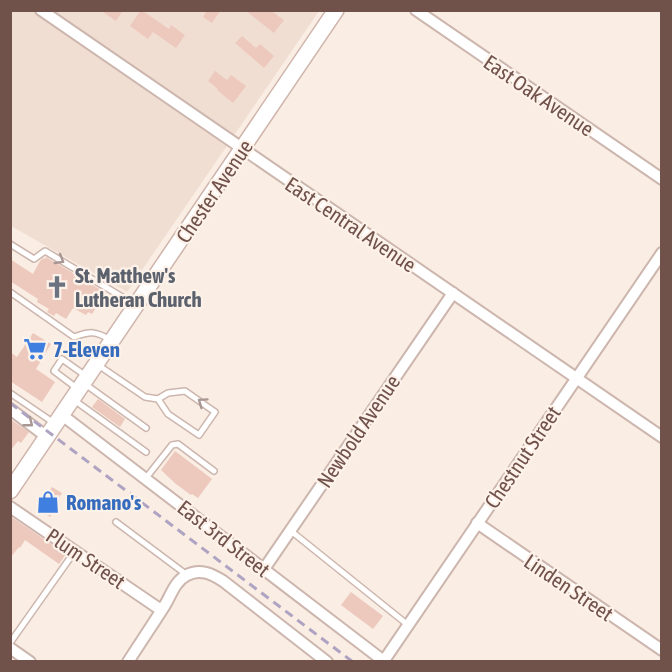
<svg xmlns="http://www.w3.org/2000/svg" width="672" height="672" viewBox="0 0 672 672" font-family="'Asap Condensed',sans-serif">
<rect width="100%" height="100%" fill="#faede3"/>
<!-- residential -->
<path fill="#f1ded2" d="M 11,11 L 319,11 L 127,292 L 11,226 Z"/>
<!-- building -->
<g fill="#edc8bd">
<path d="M 100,10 L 123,10 L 116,21 Z"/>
<path d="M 141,10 L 169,29 L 171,25 L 185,35 L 176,48 L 153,32 L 148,39 L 130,26 Z"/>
<path d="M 207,10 L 221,10 L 212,23 L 203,17 Z"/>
<path d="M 245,10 L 270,10 L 284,20 L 274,33 Z"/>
<path d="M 242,36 L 256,48 L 260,44 L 274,56 L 264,68 L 235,43 Z"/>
<path d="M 215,71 L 227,80 L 231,75 L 246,86 L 233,103 L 217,90 L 218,89 L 208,81 Z"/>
<path d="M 46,257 L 101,290 L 98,294 L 103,297 L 92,314 L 88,312 L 86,315 L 73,308 L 66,319 L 56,313 L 54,316 L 47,312 L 49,309 L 37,302 L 38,299 L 10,281 L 10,259 L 33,274 L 40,261 L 43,258 L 45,259 Z"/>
<path d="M 33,333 L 51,344 L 36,369 L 55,382 L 42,402 L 10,381 L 10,352 L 17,357 Z"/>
<path d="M 98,399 L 125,419 L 120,427 L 92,407 Z"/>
<path d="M 10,419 L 29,432 L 21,443 L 18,441 L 10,451 Z"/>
<path d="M 175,451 L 212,479 L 198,498 L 192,494 L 191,495 L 176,484 L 161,470 Z"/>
<path d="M 52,487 L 62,493 L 54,505 L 57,507 L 50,517 L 37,508 Z"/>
<path d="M 10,516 L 66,554 L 59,564 L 25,540 L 20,548 L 19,547 L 10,558 Z"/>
<path d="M 351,592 L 383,616 L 373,629 L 341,605 Z"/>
</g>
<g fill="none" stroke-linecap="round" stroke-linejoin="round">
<!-- lane casing -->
<g stroke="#ccb6ae" stroke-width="8">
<g id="lane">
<path d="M 10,244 L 34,259 L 45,251 L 134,304"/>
<path d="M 10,292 L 74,337 C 91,331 95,331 111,340"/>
<path d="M 98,365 L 145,397 L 158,399 L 168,393 L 185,391 L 215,412 L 199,435 L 168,414 L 158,399"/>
<path d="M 85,384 L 146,428"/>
<path d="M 78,389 L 54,371 L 62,359 L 86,376"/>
<path d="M 10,393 L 54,423"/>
<path d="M 74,400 L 146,452"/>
<path d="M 146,478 L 172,445 L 178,444 L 214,471"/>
<path d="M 116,522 L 187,575"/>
<path d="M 291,531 L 408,625"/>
<path d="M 10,643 L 75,551"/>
</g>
</g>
<!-- street casing -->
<g stroke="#ccb6ae" stroke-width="14">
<g id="street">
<path d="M 41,10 L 662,437"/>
<path d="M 416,10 L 662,179"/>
<path d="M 10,409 L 47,437"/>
<path d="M 62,415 L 385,662"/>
<path d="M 10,507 L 161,610"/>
<path d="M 477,523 L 662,650"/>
<path d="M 264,569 L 453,293"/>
<path d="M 10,648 L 30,662"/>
<path d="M 128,662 C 140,643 153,624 165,605 C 171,595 175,581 187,575 C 200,568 212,574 223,581 L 327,662"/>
<path d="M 383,662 L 662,253"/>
</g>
</g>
<!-- secondary casing -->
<g stroke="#cfb4ab" stroke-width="18">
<path id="secondary" d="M 10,491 L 336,10"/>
</g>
<!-- lane -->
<use href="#lane" stroke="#fff" stroke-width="5"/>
<!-- street -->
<use href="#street" stroke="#fff" stroke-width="10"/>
<!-- secondary -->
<use href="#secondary" stroke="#fff" stroke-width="15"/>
<!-- rail -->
<path stroke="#aea3c2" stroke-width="3" stroke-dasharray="9 6" stroke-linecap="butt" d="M 10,403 L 353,662"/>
</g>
<!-- one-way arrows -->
<defs><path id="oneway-chevron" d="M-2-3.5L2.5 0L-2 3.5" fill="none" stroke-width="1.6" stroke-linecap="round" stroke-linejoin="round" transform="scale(1.5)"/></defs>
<g stroke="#a99793">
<use href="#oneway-chevron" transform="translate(60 260) rotate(30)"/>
<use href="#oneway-chevron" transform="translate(202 402) rotate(-145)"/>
<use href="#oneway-chevron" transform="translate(29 423) rotate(38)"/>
</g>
<!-- icons -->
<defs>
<g id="church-bare" transform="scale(1.8)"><path d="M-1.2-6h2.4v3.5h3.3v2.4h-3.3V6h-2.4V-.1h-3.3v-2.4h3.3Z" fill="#6b7280" stroke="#fdf2e9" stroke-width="2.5" paint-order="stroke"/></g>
<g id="supermarket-bare" transform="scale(1.8)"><path d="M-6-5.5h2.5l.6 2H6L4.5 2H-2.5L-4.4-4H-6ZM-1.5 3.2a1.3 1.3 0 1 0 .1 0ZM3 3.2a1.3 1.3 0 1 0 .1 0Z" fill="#3f7fe0" stroke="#fdf2e9" stroke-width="2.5" paint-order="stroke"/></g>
<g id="shop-bare" transform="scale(1.8)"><path d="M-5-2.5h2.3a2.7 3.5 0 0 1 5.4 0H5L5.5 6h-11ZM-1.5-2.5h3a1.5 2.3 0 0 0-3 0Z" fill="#3f7fe0" stroke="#fdf2e9" stroke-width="2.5" paint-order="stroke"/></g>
</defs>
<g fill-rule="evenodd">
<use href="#church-bare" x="57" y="287"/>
<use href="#supermarket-bare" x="35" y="349"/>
<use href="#shop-bare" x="48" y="502"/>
</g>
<g text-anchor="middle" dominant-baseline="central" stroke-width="4.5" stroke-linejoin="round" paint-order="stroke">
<!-- street labels -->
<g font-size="21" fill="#70524b" stroke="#fdf2e9">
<text transform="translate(539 95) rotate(34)">East Oak Avenue</text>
<text transform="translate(214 191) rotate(-56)">Chester Avenue</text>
<text transform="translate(351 224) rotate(34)">East Central Avenue</text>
<text transform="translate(358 431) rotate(-56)">Newbold Avenue</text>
<text transform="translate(522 457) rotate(-56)">Chestnut Street</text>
<text transform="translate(224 538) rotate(38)">East 3rd Street</text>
<text transform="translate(86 558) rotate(34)">Plum Street</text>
<text transform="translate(569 587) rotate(34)">Linden Street</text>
</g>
<!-- worship labels -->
<g font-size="21" font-weight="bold" fill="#5b616d" stroke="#fdf2e9" text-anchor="start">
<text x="75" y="275">St. Matthew's<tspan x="75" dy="24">Lutheran Church</tspan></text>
</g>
<!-- shop labels -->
<g font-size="21" font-weight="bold" fill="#366cbe" stroke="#fdf2e9" text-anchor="start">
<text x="53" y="349">7-Eleven</text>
<text x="66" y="502">Romano's</text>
</g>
</g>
<!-- border -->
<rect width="672" height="672" fill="none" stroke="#70524b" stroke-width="24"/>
</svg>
